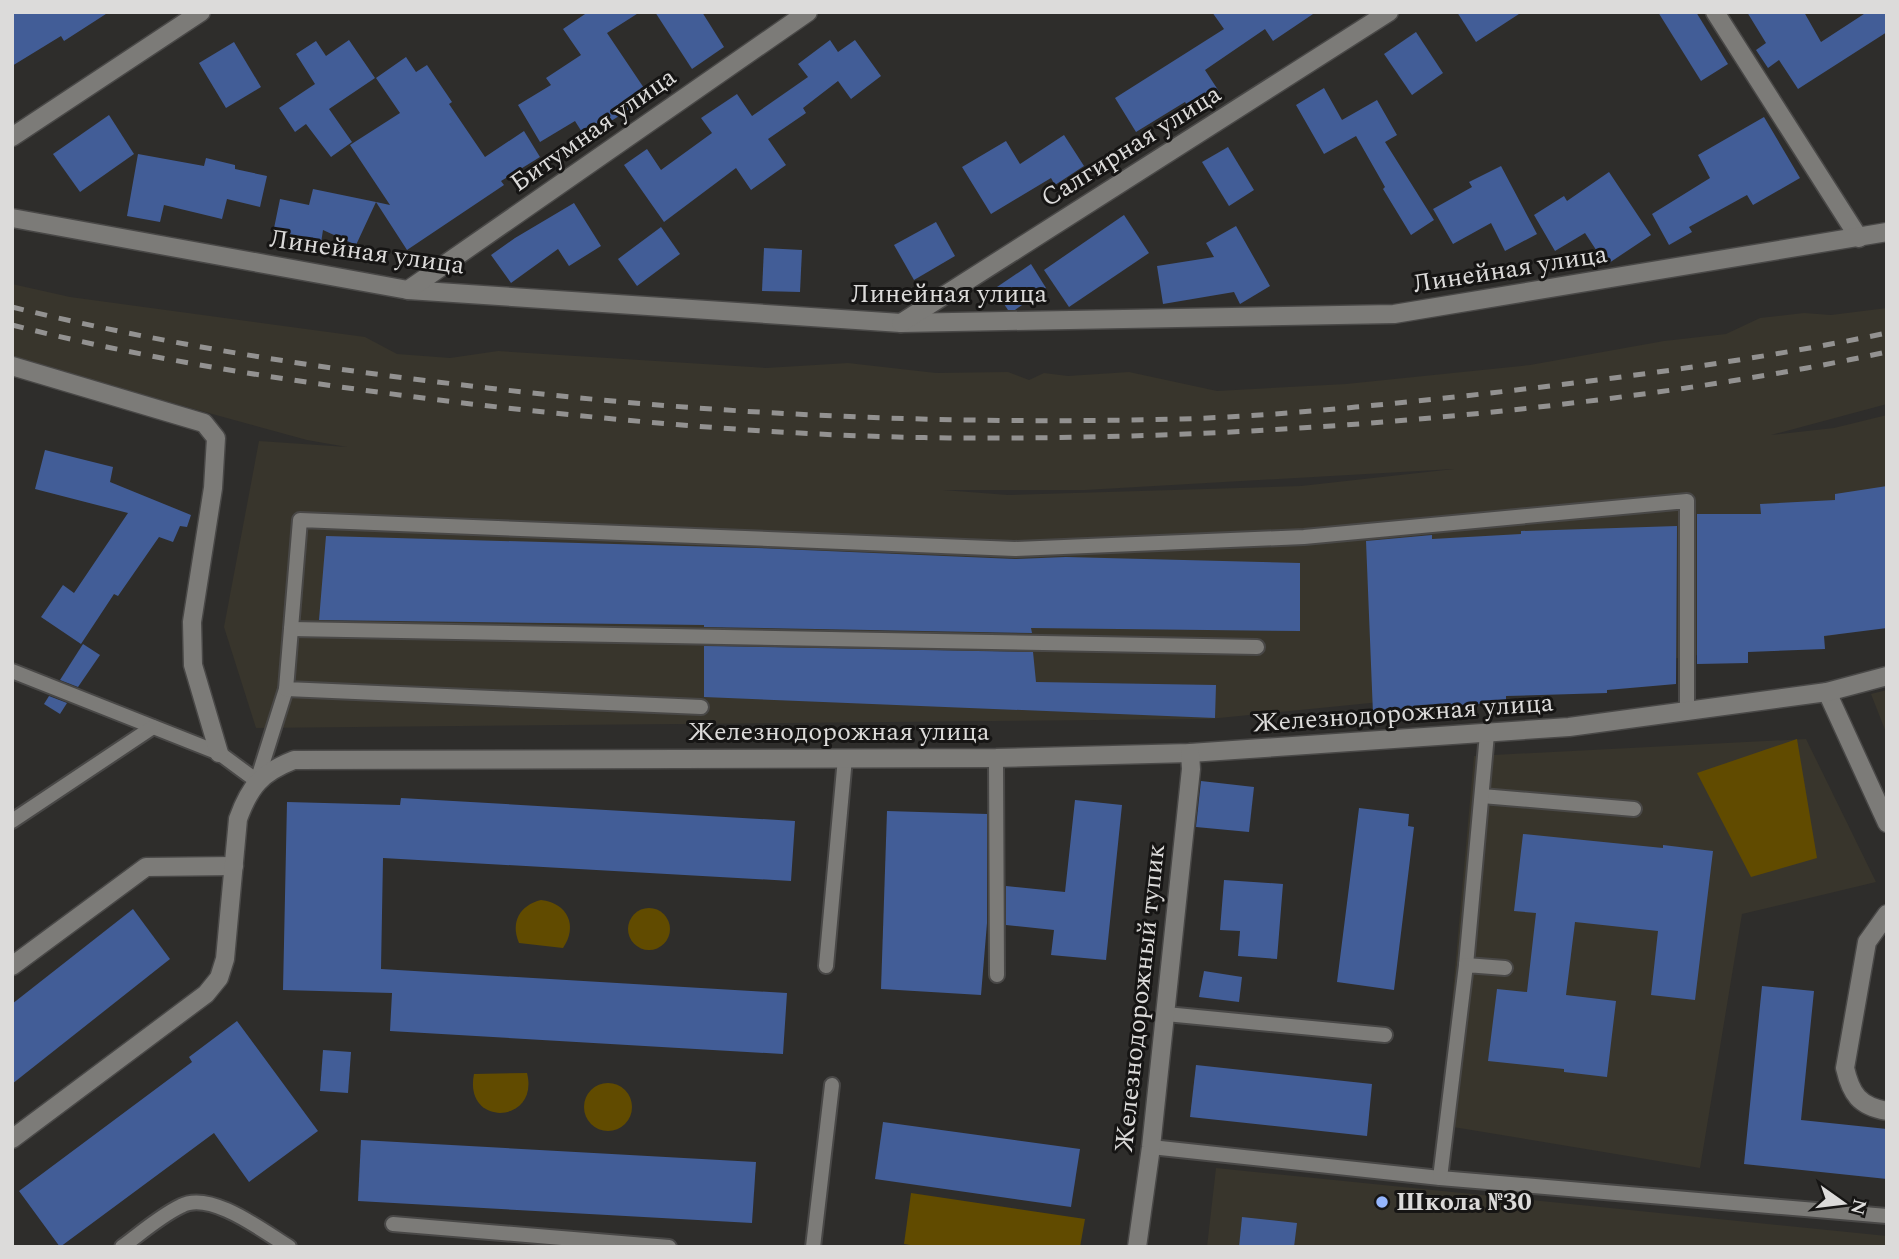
<svg xmlns="http://www.w3.org/2000/svg" width="1899" height="1259" viewBox="0 0 1899 1259" font-family="Spectral,serif">
<rect width="100%" height="100%" fill="#2e2d2b"/>
<!-- built -->
<g fill="#38352c" fill-rule="evenodd">
<path d="M 12,284 L 70,297 L 365,337 L 397,354 L 450,358 L 498,351 L 766,368 L 848,363 L 936,373 L 1008,372 L 1029,380 L 1044,373 L 1068,376 L 1129,372 L 1217,391 L 1346,384 L 1530,365 L 1664,341 L 1726,334 L 1760,318 L 1804,313 L 1831,315 L 1887,308 L 1887,404 L 1771,435 L 1834,428 L 1887,415 L 1887,620 L 1835,635 L 1380,702 L 1209,719 L 256,728 L 224,627 L 259,441 L 347,447 L 307,440 L 12,359 ZM 1454,469 L 1301,486 L 1008,495 L 943,490 L 1085,490 Z"/>
<path d="M 1887,690 L 1887,735 L 1871,694 Z"/>
<path d="M 1806,739 L 1876,882 L 1742,914 L 1700,1168 L 1441,1125 L 1474,756 Z"/>
<path d="M 1216,1168 L 1887,1236 L 1887,1247 L 1207,1247 Z"/>
</g>
<!-- green -->
<g fill="#614b00">
<path d="M 1797,739 L 1817,858 L 1751,877 L 1697,773 Z"/>
<path d="M 541,900 C 568,903 578,926 563,948 L 519,943 C 510,922 520,905 541,900 Z"/>
<circle cx="649" cy="929" r="21"/>
<path d="M 527,1073 C 540,1124 463,1128 474,1074 Z"/>
<circle cx="608" cy="1107" r="24"/>
<path d="M 911,1193 L 1085,1219 L 1080,1247 L 922,1247 L 904,1244 Z"/>
</g>
<!-- building -->
<g fill="#425d97">
<path d="M 12,12 L 109,12 L 64,41 L 61,36 L 12,66 Z"/>
<path d="M 588,12 L 640,12 L 607,33 L 650,97 L 585,137 L 575,121 L 540,142 L 518,105 L 551,85 L 546,78 L 581,55 L 563,29 Z"/>
<path d="M 655,12 L 702,12 L 724,47 L 692,69 Z"/>
<path d="M 1212,12 L 1316,12 L 1273,41 L 1265,29 L 1205,70 L 1220,93 L 1191,112 L 1185,102 L 1136,132 L 1115,98 L 1224,29 Z"/>
<path d="M 1457,12 L 1522,12 L 1476,42 Z"/>
<path d="M 1658,12 L 1696,12 L 1728,64 L 1701,81 Z"/>
<path d="M 1747,12 L 1804,12 L 1821,42 L 1867,12 L 1887,12 L 1887,32 L 1798,89 L 1779,60 L 1768,68 L 1756,50 L 1766,43 Z"/>
<path d="M 1416,32 L 1443,73 L 1412,95 L 1384,54 Z"/>
<path d="M 349,40 L 375,78 L 329,109 L 352,142 L 331,157 L 306,124 L 295,132 L 279,108 L 315,84 L 296,54 L 316,41 L 326,56 Z"/>
<path d="M 830,40 L 838,52 L 855,40 L 881,76 L 851,99 L 838,81 L 803,108 L 806,113 L 768,139 L 786,165 L 751,190 L 736,168 L 664,222 L 624,165 L 647,149 L 661,170 L 712,133 L 701,118 L 737,94 L 752,116 L 808,77 L 798,64 Z"/>
<path d="M 234,42 L 261,87 L 226,108 L 199,63 Z"/>
<path d="M 406,57 L 416,72 L 427,65 L 452,102 L 449,104 L 485,157 L 524,131 L 540,157 L 501,181 L 504,185 L 407,250 L 376,202 L 390,205 L 350,145 L 400,113 L 376,78 Z"/>
<path d="M 1324,88 L 1342,120 L 1377,100 L 1397,135 L 1385,142 L 1434,220 L 1411,235 L 1383,189 L 1385,187 L 1356,136 L 1324,154 L 1296,105 Z"/>
<path d="M 109,115 L 134,154 L 80,192 L 53,154 Z"/>
<path d="M 1764,117 L 1800,178 L 1753,205 L 1747,195 L 1689,227 L 1692,232 L 1669,245 L 1652,214 L 1710,178 L 1698,155 Z"/>
<path d="M 1064,135 L 1084,166 L 1055,185 L 1051,178 L 991,214 L 962,167 L 1006,141 L 1020,164 Z"/>
<path d="M 1228,147 L 1254,190 L 1229,206 L 1202,162 Z"/>
<path d="M 138,154 L 204,166 L 206,158 L 235,165 L 235,169 L 267,176 L 260,207 L 227,199 L 222,219 L 164,205 L 160,222 L 127,216 Z"/>
<path d="M 1501,166 L 1537,234 L 1505,251 L 1491,223 L 1453,244 L 1433,209 L 1472,187 L 1469,182 Z"/>
<path d="M 1609,172 L 1651,235 L 1606,265 L 1585,233 L 1555,251 L 1534,215 L 1564,196 L 1567,201 Z"/>
<path d="M 313,189 L 376,202 L 356,245 L 323,230 L 321,243 L 273,233 L 280,199 L 309,205 Z"/>
<path d="M 574,203 L 601,246 L 569,266 L 558,249 L 511,283 L 491,255 L 515,238 Z"/>
<path d="M 1124,215 L 1149,253 L 1069,307 L 1044,270 Z"/>
<path d="M 936,222 L 955,256 L 914,280 L 894,245 Z"/>
<path d="M 1236,226 L 1270,286 L 1240,304 L 1234,292 L 1163,304 L 1157,266 L 1214,257 L 1206,243 Z"/>
<path d="M 661,227 L 680,254 L 637,286 L 618,259 Z"/>
<path d="M 764,248 L 802,250 L 800,292 L 762,291 Z"/>
<path d="M 1031,264 L 1046,288 L 1015,310 L 1008,310 L 994,289 Z"/>
<path d="M 45,450 L 113,467 L 110,482 L 191,515 L 187,527 L 180,526 L 173,542 L 159,537 L 118,596 L 114,594 L 81,644 L 41,617 L 63,585 L 74,593 L 128,513 L 35,489 Z"/>
<path d="M 1887,486 L 1887,628 L 1824,636 L 1825,649 L 1748,652 L 1748,663 L 1697,664 L 1697,514 L 1761,514 L 1760,504 L 1835,500 L 1835,494 Z"/>
<path d="M 1677,526 L 1676,684 L 1607,690 L 1607,693 L 1506,696 L 1506,703 L 1433,706 L 1373,714 L 1366,541 L 1432,535 L 1432,539 L 1521,534 L 1521,531 Z"/>
<path d="M 326,536 L 756,548 L 1015,559 L 1066,557 L 1300,563 L 1300,631 L 1031,628 L 1032,633 L 704,627 L 704,625 L 319,620 Z"/>
<path d="M 83,644 L 100,655 L 78,687 L 60,680 Z"/>
<path d="M 704,646 L 1033,652 L 1036,682 L 1216,685 L 1215,718 L 704,697 Z"/>
<path d="M 49,696 L 67,703 L 60,714 L 44,704 Z"/>
<path d="M 1201,781 L 1254,787 L 1249,832 L 1196,827 Z"/>
<path d="M 401,798 L 795,821 L 791,881 L 383,858 L 381,969 L 787,993 L 783,1054 L 390,1031 L 392,993 L 283,990 L 287,802 L 400,805 Z"/>
<path d="M 1075,800 L 1122,805 L 1106,960 L 1051,955 L 1054,930 L 1006,925 L 1006,886 L 1065,892 Z"/>
<path d="M 1359,808 L 1409,814 L 1408,826 L 1414,827 L 1394,990 L 1337,982 Z"/>
<path d="M 887,811 L 987,814 L 987,923 L 981,995 L 881,989 Z"/>
<path d="M 1523,834 L 1663,848 L 1663,845 L 1713,851 L 1695,1000 L 1651,995 L 1658,931 L 1575,922 L 1566,995 L 1616,1001 L 1607,1077 L 1564,1072 L 1564,1069 L 1488,1061 L 1497,989 L 1527,992 L 1536,913 L 1514,911 Z"/>
<path d="M 1224,880 L 1283,884 L 1277,959 L 1238,956 L 1240,931 L 1220,930 Z"/>
<path d="M 133,909 L 170,959 L 12,1084 L 12,1004 Z"/>
<path d="M 1204,971 L 1242,977 L 1239,1002 L 1199,997 Z"/>
<path d="M 1762,986 L 1814,991 L 1801,1120 L 1887,1129 L 1887,1179 L 1744,1164 Z"/>
<path d="M 237,1021 L 318,1131 L 249,1182 L 214,1133 L 60,1247 L 19,1191 L 192,1062 L 189,1057 Z"/>
<path d="M 323,1050 L 351,1052 L 348,1093 L 320,1091 Z"/>
<path d="M 1196,1065 L 1372,1084 L 1367,1136 L 1190,1117 Z"/>
<path d="M 883,1122 L 1080,1149 L 1071,1207 L 875,1179 Z"/>
<path d="M 361,1140 L 756,1162 L 752,1223 L 358,1201 Z"/>
<path d="M 1242,1217 L 1297,1223 L 1294,1247 L 1239,1247 Z"/>
</g>
<g fill="none" stroke-linecap="round" stroke-linejoin="round">
<!-- lane casing -->
<g stroke="#494847" stroke-width="18">
<g id="lane">
<path d="M 291,629 L 1257,647"/>
<path d="M 12,671 L 219,753 L 257,781 L 286,689"/>
<path d="M 701,707 L 286,689 L 300,520 L 1015,549 L 1304,537 L 1687,501 L 1687,711"/>
<path d="M 996,758 L 997,975"/>
<path d="M 1482,796 L 1634,809"/>
<path d="M 12,821 L 153,727"/>
<path d="M 1466,965 L 1487,734"/>
<path d="M 826,966 L 845,758"/>
<path d="M 1166,1014 L 1385,1035"/>
<path d="M 1151,1147 L 1440,1178 L 1887,1216"/>
<path d="M 1440,1178 L 1466,965 L 1505,968"/>
<path d="M 393,1224 L 669,1247"/>
<path d="M 122,1247 C 141,1233 160,1216 181,1206 C 210,1190 263,1231 289,1247"/>
<path d="M 813,1247 L 832,1085"/>
</g>
</g>
<!-- street casing -->
<g stroke="#494847" stroke-width="21">
<g id="street">
<path d="M 1715,12 L 1859,238"/>
<path d="M 12,137 L 201,12"/>
<path d="M 12,218 L 408,290 L 901,323 L 1394,314 L 1887,232"/>
<path d="M 408,290 L 808,12"/>
<path d="M 901,323 L 1389,12"/>
<path d="M 12,366 L 204,423 L 216,438 L 213,488 L 192,622 L 193,665 L 219,753"/>
<path d="M 1827,692 L 1887,823"/>
<path d="M 1887,914 L 1867,942 L 1845,1068 C 1851,1094 1859,1106 1887,1111"/>
<path d="M 12,966 L 146,867 L 234,866"/>
<path d="M 12,1139 L 206,994 L 219,978 L 225,959 L 238,819 C 250,786 261,773 294,760 L 996,758 L 1190,753 L 1569,727 L 1827,692 L 1887,676"/>
<path d="M 1137,1247 L 1151,1147 L 1191,769 L 1190,753"/>
</g>
</g>
<!-- lane -->
<use href="#lane" stroke="#7c7b78" stroke-width="14"/>
<!-- street -->
<use href="#street" stroke="#7c7b78" stroke-width="18"/>
<!-- rail -->
<g stroke="#939291" stroke-width="5" stroke-dasharray="12 12" stroke-linecap="butt">
<path d="M 12,307 C 166,345 323,369 480,387 C 712,415 946,425 1181,419 C 1275,416 1370,406 1464,396 C 1606,380 1747,362 1887,333"/>
<path d="M 12,325 C 165,364 323,386 480,405 C 649,424 820,439 991,438 C 1159,438 1326,429 1493,412 C 1625,398 1757,380 1887,352"/>
</g>
</g>
<!-- markers -->
<circle fill="#95b6fd" stroke="#161514" stroke-width="2.5" cx="1382" cy="1202" r="7"/>
<g text-anchor="middle" dominant-baseline="central" stroke-width="6" stroke-linejoin="round" paint-order="stroke">
<!-- street labels -->
<g font-size="26" fill="#dcdbda" stroke="#161514">
<text transform="translate(593 130) rotate(-35)">Битумная улица</text>
<text transform="translate(1131 146) rotate(-32)">Салгирная улица</text>
<text transform="translate(367 252) rotate(8)">Линейная улица</text>
<text transform="translate(1510 269) rotate(-9)">Линейная улица</text>
<text x="949" y="294">Линейная улица</text>
<text transform="translate(1403 713) rotate(-4)">Железнодорожная улица</text>
<text x="839" y="732">Железнодорожная улица</text>
<text transform="translate(1140 998) rotate(-84)">Железнодорожный тупик</text>
</g>
<!-- poi labels -->
<g font-size="26" font-weight="bold" fill="#dcdbda" stroke="#161514" text-anchor="start">
<text x="1396" y="1202">Школа №30</text>
</g>
</g>
<!-- border -->
<rect width="1899" height="1259" fill="none" stroke="#dcdbda" stroke-width="28"/>
<!-- north arrow -->
<g transform="translate(1843 1203) rotate(104)" stroke="#161514" stroke-width="5" paint-order="stroke">
<path d="M0-5L12 26L0 18L-12 26Z" fill="#dcdbda"/>
<text y="-10" font-size="19" font-weight="bold" text-anchor="middle" fill="#dcdbda">N</text>
</g>
</svg>
